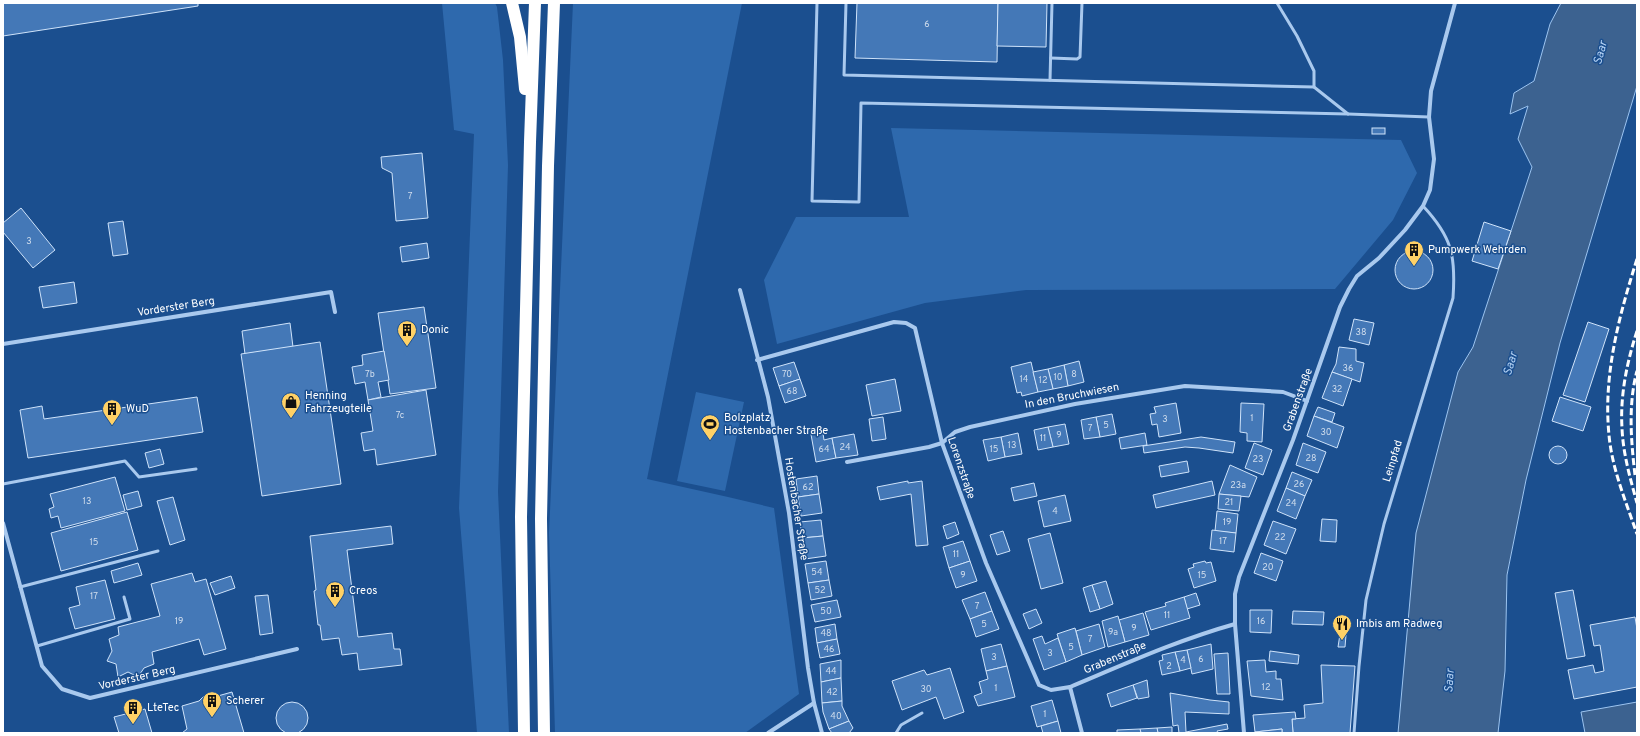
<svg xmlns="http://www.w3.org/2000/svg" width="1640" height="736" viewBox="0 0 1640 736" font-family="Overpass,sans-serif">
<rect width="100%" height="100%" fill="#1b4f8f"/>
<!-- green -->
<g fill="#2e69ad">
<path d="M 442,3 L 495,3 L 497,7 L 503,60 L 508,165 L 498,492 L 509,733 L 477,733 L 459,508 L 474,134 L 454,130 Z"/>
<path d="M 573,3 L 742,3 L 647,479 L 728,497 L 774,508 L 799,694 L 745,733 L 555,733 L 549,533 Z"/>
<path d="M 891,128 L 1401,140 L 1417,173 L 1393,220 L 1335,289 L 1026,290 L 925,303 L 777,344 L 764,280 L 796,217 L 909,217 Z"/>
<path d="M 696,392 L 744,402 L 725,491 L 677,481 Z"/>
</g>
<!-- water -->
<g fill="#3c6290" stroke="#9cc4f0">
<path d="M 1561,3 L 1637,3 L 1637,86 L 1560,343 L 1526,480 L 1507,575 L 1505,671 L 1498,733 L 1398,733 L 1416,533 L 1458,372 L 1473,347 L 1532,167 L 1518,139 L 1528,106 L 1510,114 L 1514,93 L 1534,81 L 1550,24 Z"/>
<path d="M 1637,702 L 1637,733 L 1585,733 L 1581,712 Z"/>
</g>
<!-- building -->
<g fill="#4478b7" stroke="#cfe3fa">
<path d="M 3,3 L 198,3 L 198,6 L 3,36 Z"/>
<path d="M 857,3 L 998,3 L 997,62 L 855,58 Z"/>
<path d="M 998,3 L 1047,3 L 1046,47 L 997,46 Z"/>
<rect x="1372" y="128" width="13" height="6"/>
<path d="M 422,153 L 428,218 L 396,221 L 392,173 L 382,168 L 381,157 Z"/>
<path d="M 21,208 L 55,250 L 33,268 L 3,232 L 3,223 Z"/>
<path d="M 123,221 L 128,254 L 113,256 L 108,223 Z"/>
<path d="M 1484,222 L 1511,231 L 1498,269 L 1472,261 Z"/>
<path d="M 427,243 L 429,258 L 402,262 L 400,247 Z"/>
<circle cx="1414" cy="270" r="19"/>
<path d="M 74,282 L 77,303 L 43,308 L 39,287 Z"/>
<path d="M 424,307 L 436,388 L 390,394 L 378,313 Z"/>
<path d="M 1354,319 L 1374,323 L 1369,345 L 1349,340 Z"/>
<path d="M 1588,322 L 1609,329 L 1585,402 L 1563,395 Z"/>
<path d="M 290,323 L 293,347 L 245,354 L 242,331 Z"/>
<path d="M 320,342 L 341,484 L 262,496 L 241,354 Z"/>
<path d="M 1339,347 L 1356,349 L 1356,361 L 1364,363 L 1360,382 L 1332,372 L 1336,364 Z"/>
<path d="M 384,351 L 389,380 L 378,382 L 381,397 L 368,400 L 365,382 L 355,384 L 352,367 L 363,365 L 362,355 Z"/>
<path d="M 1079,361 L 1084,382 L 1068,386 L 1064,365 Z"/>
<path d="M 794,362 L 800,379 L 779,386 L 773,368 Z"/>
<path d="M 1031,362 L 1038,392 L 1022,396 L 1021,392 L 1017,393 L 1011,367 Z"/>
<path d="M 1064,365 L 1068,386 L 1053,389 L 1048,369 Z"/>
<path d="M 1048,369 L 1053,389 L 1038,392 L 1033,372 Z"/>
<path d="M 1332,372 L 1352,379 L 1343,406 L 1322,398 Z"/>
<path d="M 800,379 L 806,396 L 785,403 L 779,386 Z"/>
<path d="M 895,379 L 901,411 L 872,416 L 866,385 Z"/>
<path d="M 426,390 L 436,455 L 377,465 L 375,449 L 364,451 L 361,433 L 373,431 L 368,400 Z"/>
<path d="M 197,397 L 203,432 L 28,458 L 20,410 L 42,406 L 44,419 Z"/>
<path d="M 1560,397 L 1591,407 L 1583,431 L 1552,421 Z"/>
<path d="M 1176,403 L 1181,433 L 1159,437 L 1157,424 L 1152,425 L 1150,414 L 1156,413 L 1154,407 Z"/>
<path d="M 1241,403 L 1264,404 L 1262,442 L 1247,441 L 1247,433 L 1240,432 Z"/>
<path d="M 1318,407 L 1335,413 L 1332,422 L 1314,416 Z"/>
<path d="M 1112,414 L 1116,434 L 1100,437 L 1096,417 Z"/>
<path d="M 1314,416 L 1344,427 L 1337,448 L 1307,436 Z"/>
<path d="M 883,417 L 886,439 L 872,441 L 869,419 Z"/>
<path d="M 1096,417 L 1100,437 L 1084,439 L 1081,420 Z"/>
<path d="M 1065,424 L 1069,444 L 1053,447 L 1048,427 Z"/>
<path d="M 822,427 L 824,440 L 832,438 L 836,458 L 816,462 L 810,429 Z"/>
<path d="M 1048,427 L 1053,447 L 1038,450 L 1034,430 Z"/>
<path d="M 1018,433 L 1022,454 L 1005,457 L 1001,437 Z"/>
<path d="M 1145,433 L 1147,445 L 1121,449 L 1119,438 Z"/>
<path d="M 854,434 L 858,455 L 836,458 L 832,438 Z"/>
<path d="M 1001,437 L 1005,457 L 988,461 L 983,440 Z"/>
<path d="M 1201,437 L 1235,442 L 1233,453 L 1199,448 L 1185,447 L 1144,453 L 1143,446 Z"/>
<path d="M 1254,443 L 1272,450 L 1263,475 L 1245,468 Z"/>
<path d="M 1303,443 L 1326,452 L 1318,473 L 1296,465 Z"/>
<circle cx="1558" cy="455" r="9"/>
<path d="M 160,449 L 164,464 L 149,468 L 145,453 Z"/>
<path d="M 1187,461 L 1189,472 L 1161,477 L 1159,466 Z"/>
<path d="M 1230,465 L 1257,477 L 1249,497 L 1219,494 Z"/>
<path d="M 1292,472 L 1312,480 L 1305,496 L 1286,488 Z"/>
<path d="M 817,476 L 819,494 L 798,497 L 796,479 Z"/>
<path d="M 115,477 L 125,511 L 61,528 L 58,516 L 51,518 L 49,509 L 54,507 L 50,494 Z"/>
<path d="M 908,481 L 908,483 L 922,481 L 928,545 L 916,546 L 911,494 L 880,500 L 877,487 Z"/>
<path d="M 1212,481 L 1215,495 L 1156,508 L 1153,495 Z"/>
<path d="M 1034,483 L 1037,496 L 1014,501 L 1011,488 Z"/>
<path d="M 1286,488 L 1305,496 L 1296,519 L 1277,511 Z"/>
<path d="M 138,491 L 142,506 L 127,510 L 123,495 Z"/>
<path d="M 819,494 L 822,513 L 801,516 L 798,497 Z"/>
<path d="M 1219,494 L 1241,496 L 1239,511 L 1218,509 Z"/>
<path d="M 1065,495 L 1071,521 L 1044,527 L 1038,501 Z"/>
<path d="M 173,497 L 185,540 L 170,545 L 157,501 Z"/>
<path d="M 1217,511 L 1238,514 L 1236,533 L 1215,531 Z"/>
<path d="M 127,512 L 138,550 L 61,571 L 51,533 Z"/>
<path d="M 1322,519 L 1337,520 L 1336,542 L 1320,541 Z"/>
<path d="M 821,520 L 823,536 L 802,538 L 800,522 Z"/>
<path d="M 1273,521 L 1296,529 L 1286,554 L 1264,545 Z"/>
<path d="M 955,522 L 959,534 L 947,539 L 943,526 Z"/>
<path d="M 391,526 L 393,544 L 347,550 L 358,637 L 392,633 L 394,649 L 400,649 L 402,665 L 359,670 L 357,653 L 342,655 L 339,638 L 322,640 L 320,625 L 318,625 L 314,591 L 316,590 L 310,536 Z"/>
<path d="M 1212,530 L 1236,533 L 1234,552 L 1210,549 Z"/>
<path d="M 1003,531 L 1010,551 L 997,555 L 990,535 Z"/>
<path d="M 1050,533 L 1063,583 L 1041,589 L 1028,539 Z"/>
<path d="M 823,536 L 826,556 L 805,559 L 802,538 Z"/>
<path d="M 963,541 L 970,561 L 949,568 L 943,547 Z"/>
<path d="M 1261,553 L 1283,561 L 1276,581 L 1254,573 Z"/>
<path d="M 826,561 L 829,580 L 808,583 L 805,564 Z"/>
<path d="M 970,561 L 977,581 L 956,588 L 949,568 Z"/>
<path d="M 1205,561 L 1206,563 L 1211,562 L 1216,581 L 1194,588 L 1188,569 L 1194,567 L 1193,564 Z"/>
<path d="M 138,563 L 142,575 L 114,583 L 111,571 Z"/>
<path d="M 192,573 L 195,582 L 206,579 L 226,649 L 204,655 L 199,639 L 152,652 L 154,664 L 144,668 L 138,677 L 128,672 L 118,677 L 116,664 L 107,661 L 112,651 L 109,639 L 119,635 L 118,627 L 160,616 L 151,584 Z"/>
<path d="M 231,576 L 235,588 L 215,595 L 210,583 Z"/>
<path d="M 105,580 L 115,619 L 75,629 L 69,608 L 80,605 L 76,587 Z"/>
<path d="M 829,580 L 832,596 L 811,600 L 808,583 Z"/>
<path d="M 1106,581 L 1113,604 L 1100,609 L 1092,585 Z"/>
<path d="M 1092,585 L 1100,609 L 1090,612 L 1083,588 Z"/>
<path d="M 1573,590 L 1585,656 L 1567,659 L 1555,593 Z"/>
<path d="M 985,592 L 992,611 L 970,619 L 962,600 Z"/>
<path d="M 1196,593 L 1200,605 L 1187,609 L 1184,597 Z"/>
<path d="M 268,595 L 273,633 L 260,635 L 255,596 Z"/>
<path d="M 1184,597 L 1190,618 L 1151,630 L 1145,612 L 1166,606 L 1165,603 Z"/>
<path d="M 837,600 L 841,617 L 815,622 L 811,605 Z"/>
<path d="M 1036,609 L 1042,623 L 1029,629 L 1023,614 Z"/>
<path d="M 1250,610 L 1272,610 L 1271,633 L 1250,632 Z"/>
<path d="M 992,611 L 999,629 L 976,637 L 970,619 Z"/>
<path d="M 1293,611 L 1324,612 L 1323,625 L 1292,624 Z"/>
<path d="M 1143,613 L 1149,635 L 1125,642 L 1119,620 Z"/>
<path d="M 1118,616 L 1125,642 L 1108,647 L 1102,621 Z"/>
<path d="M 1635,617 L 1637,629 L 1637,687 L 1574,699 L 1568,670 L 1593,665 L 1595,673 L 1604,671 L 1600,645 L 1594,646 L 1590,625 Z"/>
<path d="M 835,624 L 837,639 L 817,643 L 815,628 Z"/>
<path d="M 1099,624 L 1105,647 L 1082,655 L 1076,631 Z"/>
<path d="M 1075,628 L 1082,655 L 1066,662 L 1057,634 Z"/>
<path d="M 1340,634 L 1346,635 L 1345,647 L 1338,647 Z"/>
<path d="M 1042,636 L 1045,644 L 1058,638 L 1066,662 L 1044,670 L 1033,639 Z"/>
<path d="M 837,639 L 840,654 L 820,658 L 817,643 Z"/>
<path d="M 1001,644 L 1007,666 L 986,671 L 981,649 Z"/>
<path d="M 1211,644 L 1213,669 L 1192,674 L 1187,650 Z"/>
<path d="M 1187,650 L 1191,668 L 1180,671 L 1175,652 Z"/>
<path d="M 1270,651 L 1299,655 L 1298,664 L 1269,661 Z"/>
<path d="M 1175,652 L 1180,671 L 1162,675 L 1159,661 L 1163,660 L 1162,655 Z"/>
<path d="M 1228,653 L 1230,694 L 1217,694 L 1214,654 Z"/>
<path d="M 841,660 L 841,678 L 821,682 L 820,664 Z"/>
<path d="M 1265,660 L 1266,672 L 1276,671 L 1276,679 L 1281,679 L 1283,700 L 1251,696 L 1247,661 Z"/>
<path d="M 1321,665 L 1355,666 L 1350,733 L 1293,733 L 1292,719 L 1305,718 L 1304,705 L 1323,703 Z"/>
<path d="M 1007,666 L 1015,697 L 978,706 L 974,696 L 982,693 L 979,682 L 988,679 L 986,671 Z"/>
<path d="M 950,668 L 964,712 L 944,719 L 936,697 L 902,710 L 892,681 L 924,670 L 927,675 Z"/>
<path d="M 841,678 L 842,701 L 822,703 L 821,682 Z"/>
<path d="M 1147,680 L 1149,697 L 1138,699 L 1133,685 Z"/>
<path d="M 1133,685 L 1137,698 L 1111,707 L 1107,694 Z"/>
<path d="M 232,692 L 244,733 L 182,733 L 187,729 L 182,706 L 199,701 L 205,695 L 207,699 Z"/>
<path d="M 1170,693 L 1210,700 L 1229,702 L 1229,714 L 1185,712 L 1186,732 L 1227,724 L 1228,729 L 1217,731 L 1218,733 L 1179,733 L 1178,725 L 1173,726 Z"/>
<path d="M 1052,700 L 1058,721 L 1037,727 L 1031,706 Z"/>
<path d="M 842,701 L 842,706 L 849,721 L 829,729 L 823,712 L 822,703 Z"/>
<circle cx="292" cy="718" r="16"/>
<path d="M 145,709 L 152,733 L 119,733 L 114,717 Z"/>
<path d="M 1295,712 L 1296,719 L 1292,719 L 1293,733 L 1282,733 L 1282,729 L 1255,732 L 1253,715 Z"/>
<path d="M 849,721 L 853,728 L 849,733 L 832,733 L 829,729 Z"/>
<path d="M 1058,721 L 1061,733 L 1043,733 L 1041,726 Z"/>
<path d="M 1172,727 L 1172,733 L 1158,733 L 1157,728 Z"/>
<path d="M 1157,728 L 1158,733 L 1141,733 L 1140,729 Z"/>
<path d="M 1140,729 L 1141,733 L 1117,733 L 1117,730 Z"/>
<path d="M 1282,729 L 1282,733 L 1255,733 L 1255,732 Z"/>
</g>
<g fill="none" stroke-linecap="round" stroke-linejoin="round">
<!-- service -->
<g stroke="#a9c9ee" stroke-width="3">
<path d="M 817,3 L 812,201 L 859,202 L 861,103 L 1348,114 L 1429,117"/>
<path d="M 846,3 L 844,75 L 1314,87 L 1314,71 L 1297,36 L 1277,3"/>
<path d="M 1051,58 L 1077,59 L 1080,57 L 1082,3"/>
<path d="M 1050,80 L 1052,3"/>
<path d="M 1314,87 L 1348,114"/>
<path d="M 3,484 L 125,461 L 139,477 L 196,469"/>
<path d="M 20,587 L 158,551"/>
<path d="M 37,646 L 130,619 L 124,597"/>
<path d="M 896,733 L 901,725 L 922,713"/>
<path d="M 1354,733 L 1359,666 L 1366,600 L 1384,524 L 1453,298 C 1456,256 1452,237 1423,206"/>
</g>
<!-- minor -->
<g stroke="#a9c9ee" stroke-width="4">
<path d="M 740,290 L 768,397 L 789,513 L 808,668 L 814,703 L 822,733"/>
<path d="M 3,344 L 331,292 L 335,312"/>
<path d="M 757,360 L 894,322 L 906,323 L 915,328 L 942,443 L 986,563 L 1039,685 L 1051,690 L 1070,687 L 1082,733"/>
<path d="M 847,462 L 929,447 L 942,443 L 955,432 L 970,427 L 1075,404 L 1185,386 L 1283,392 L 1307,401"/>
<path d="M 3,523 L 42,666 L 62,689 L 90,698 L 297,649"/>
<path d="M 1070,687 C 1125,664 1178,640 1235,624"/>
<path d="M 768,733 L 814,703"/>
<path d="M 1244,733 L 1235,624 L 1235,594 L 1239,577 L 1293,440 L 1340,307 L 1349,289 L 1357,276 L 1379,258 L 1405,230 L 1423,206 L 1430,190 L 1434,159 L 1429,117 L 1431,91 L 1455,3"/>
</g>
<!-- motorway -->
<g stroke="#fff" stroke-width="12">
<path d="M 512,3 L 520,37 L 525,89"/>
<path d="M 524,733 L 521,517 L 530,142 L 535,3"/>
<path d="M 544,733 L 541,519 L 548,166 L 554,3"/>
</g>
<!-- rail -->
<g stroke="#fff" stroke-width="3" stroke-dasharray="7 3" stroke-linecap="butt">
<path d="M 1637,259 C 1619,316 1603,375 1609,435 C 1612,469 1626,502 1637,534"/>
<path d="M 1637,331 C 1627,362 1620,395 1622,428 C 1623,453 1630,478 1637,503"/>
<path d="M 1635,475 C 1631,441 1628,404 1637,371"/>
</g>
</g>
<!-- icons -->
<defs>
<g id="building-pin" transform="scale(1)"><path d="M0 17L-7.5 6A9.5 9.5 0 1 1 7.5 6Z" fill="#ffd166" stroke="#1b4f8f"/><path d="M-4-6H4V6H1V3H-1V6H-4ZM-2.5-4.3h1.7v1.8h-1.7ZM.8-4.3h1.7v1.8H.8ZM-2.5-1h1.7V.8h-1.7ZM.8-1h1.7V.8H.8Z" fill="#111"/></g>
<g id="shop-pin" transform="scale(1)"><path d="M0 17L-7.5 6A9.5 9.5 0 1 1 7.5 6Z" fill="#ffd166" stroke="#1b4f8f"/><path d="M-5-2.5h2.3a2.7 3.5 0 0 1 5.4 0H5L5.5 6h-11ZM-1.5-2.5h3a1.5 2.3 0 0 0-3 0Z" fill="#111"/></g>
<g id="stadium-pin" transform="scale(1)"><path d="M0 17L-7.5 6A9.5 9.5 0 1 1 7.5 6Z" fill="#ffd166" stroke="#1b4f8f"/><path d="M0-5a6.5 5 0 1 0 0 10a6.5 5 0 1 0 0-10ZM-3.5-1.8h7v3.6h-7Z" fill="#111"/></g>
<g id="restaurant-pin" transform="scale(1)"><path d="M0 17L-7.5 6A9.5 9.5 0 1 1 7.5 6Z" fill="#ffd166" stroke="#1b4f8f"/><path d="M-5-6h1v4h1v-4h1v4h1v-4h1v5L-1.5 .5V6h-2V.5L-5-1ZM5-6V6H3V1.5H1.5Q1.5-4 5-6Z" fill="#111"/></g>
</defs>
<g fill-rule="evenodd">
<use href="#building-pin" x="1414" y="250"/>
<use href="#building-pin" x="407" y="330"/>
<use href="#shop-pin" x="291" y="402"/>
<use href="#building-pin" x="112" y="409"/>
<use href="#stadium-pin" x="710" y="424"/>
<use href="#building-pin" x="335" y="591"/>
<use href="#restaurant-pin" x="1342" y="624"/>
<use href="#building-pin" x="212" y="701"/>
<use href="#building-pin" x="133" y="708"/>
</g>
<g text-anchor="middle" dominant-baseline="central" stroke-width="3" stroke-linejoin="round" paint-order="stroke">
<!-- number labels -->
<g font-size="9" fill="#d0dded">
<text x="927" y="24">6</text>
<text x="410" y="196">7</text>
<text x="29" y="241">3</text>
<text x="1361" y="332">38</text>
<text x="1348" y="368">36</text>
<text x="370" y="374">7b</text>
<text x="787" y="374">70</text>
<text x="1074" y="374">8</text>
<text x="1058" y="377">10</text>
<text x="1024" y="379">14</text>
<text x="1043" y="380">12</text>
<text x="1337" y="389">32</text>
<text x="792" y="391">68</text>
<text x="400" y="415">7c</text>
<text x="1252" y="418">1</text>
<text x="1165" y="419">3</text>
<text x="1106" y="425">5</text>
<text x="1090" y="428">7</text>
<text x="1326" y="432">30</text>
<text x="1059" y="435">9</text>
<text x="1043" y="438">11</text>
<text x="1012" y="445">13</text>
<text x="845" y="447">24</text>
<text x="824" y="449">64</text>
<text x="994" y="449">15</text>
<text x="1311" y="458">28</text>
<text x="1258" y="459">23</text>
<text x="1299" y="484">26</text>
<text x="1238" y="485">23a</text>
<text x="808" y="487">62</text>
<text x="87" y="501">13</text>
<text x="1229" y="502">21</text>
<text x="1291" y="503">24</text>
<text x="1055" y="511">4</text>
<text x="1227" y="522">19</text>
<text x="1280" y="537">22</text>
<text x="1223" y="541">17</text>
<text x="94" y="542">15</text>
<text x="956" y="554">11</text>
<text x="1268" y="567">20</text>
<text x="817" y="572">54</text>
<text x="963" y="575">9</text>
<text x="1202" y="575">15</text>
<text x="820" y="590">52</text>
<text x="94" y="596">17</text>
<text x="977" y="606">7</text>
<text x="826" y="611">50</text>
<text x="1167" y="615">11</text>
<text x="179" y="621">19</text>
<text x="1261" y="621">16</text>
<text x="984" y="624">5</text>
<text x="1134" y="628">9</text>
<text x="1113" y="632">9a</text>
<text x="826" y="633">48</text>
<text x="1090" y="639">7</text>
<text x="1071" y="647">5</text>
<text x="829" y="649">46</text>
<text x="1050" y="653">3</text>
<text x="994" y="657">3</text>
<text x="1201" y="659">6</text>
<text x="1183" y="660">4</text>
<text x="1169" y="666">2</text>
<text x="831" y="671">44</text>
<text x="1266" y="687">12</text>
<text x="996" y="688">1</text>
<text x="926" y="689">30</text>
<text x="832" y="692">42</text>
<text x="1045" y="714">1</text>
<text x="836" y="716">40</text>
</g>
<!-- poi labels -->
<g font-size="11" fill="#fff" stroke="#1b4f8f" text-anchor="start">
<text x="1428" y="250">Pumpwerk Wehrden</text>
<text x="421" y="330">Donic</text>
<text x="305" y="396">Henning<tspan x="305" dy="13">Fahrzeugteile</tspan></text>
<text x="126" y="409">WuD</text>
<text x="724" y="418">Bolzplatz<tspan x="724" dy="13">Hostenbacher Straße</tspan></text>
<text x="349" y="591">Creos</text>
<text x="1356" y="624">Imbis am Radweg</text>
<text x="226" y="701">Scherer</text>
<text x="147" y="708">LteTec</text>
</g>
<!-- street labels -->
<g font-size="11" fill="#fff" stroke="#1b4f8f">
<text transform="translate(176 307) rotate(-9)">Vorderster Berg</text>
<text transform="translate(1072 396) rotate(-11)">In den Bruchwiesen</text>
<text transform="translate(1298 400) rotate(-70)">Grabenstraße</text>
<text transform="translate(1393 461) rotate(-73)">Leinpfad</text>
<text transform="translate(961 468) rotate(71)">Lorenzstraße</text>
<text transform="translate(796 509) rotate(81)">Hostenbacher Straße</text>
<text transform="translate(1115 658) rotate(-23)">Grabenstraße</text>
<text transform="translate(137 678) rotate(-13)">Vorderster Berg</text>
</g>
<!-- water labels -->
<g font-size="12" font-style="italic" fill="#b5d3f5" stroke="#1b4f8f">
<text transform="translate(1601 53) rotate(-75)">Saar</text>
<text transform="translate(1511 364) rotate(-73)">Saar</text>
<text transform="translate(1450 681) rotate(-86)">Saar</text>
</g>
</g>
<!-- border -->
<rect width="1640" height="736" fill="none" stroke="#ffffff" stroke-width="8"/>
</svg>
